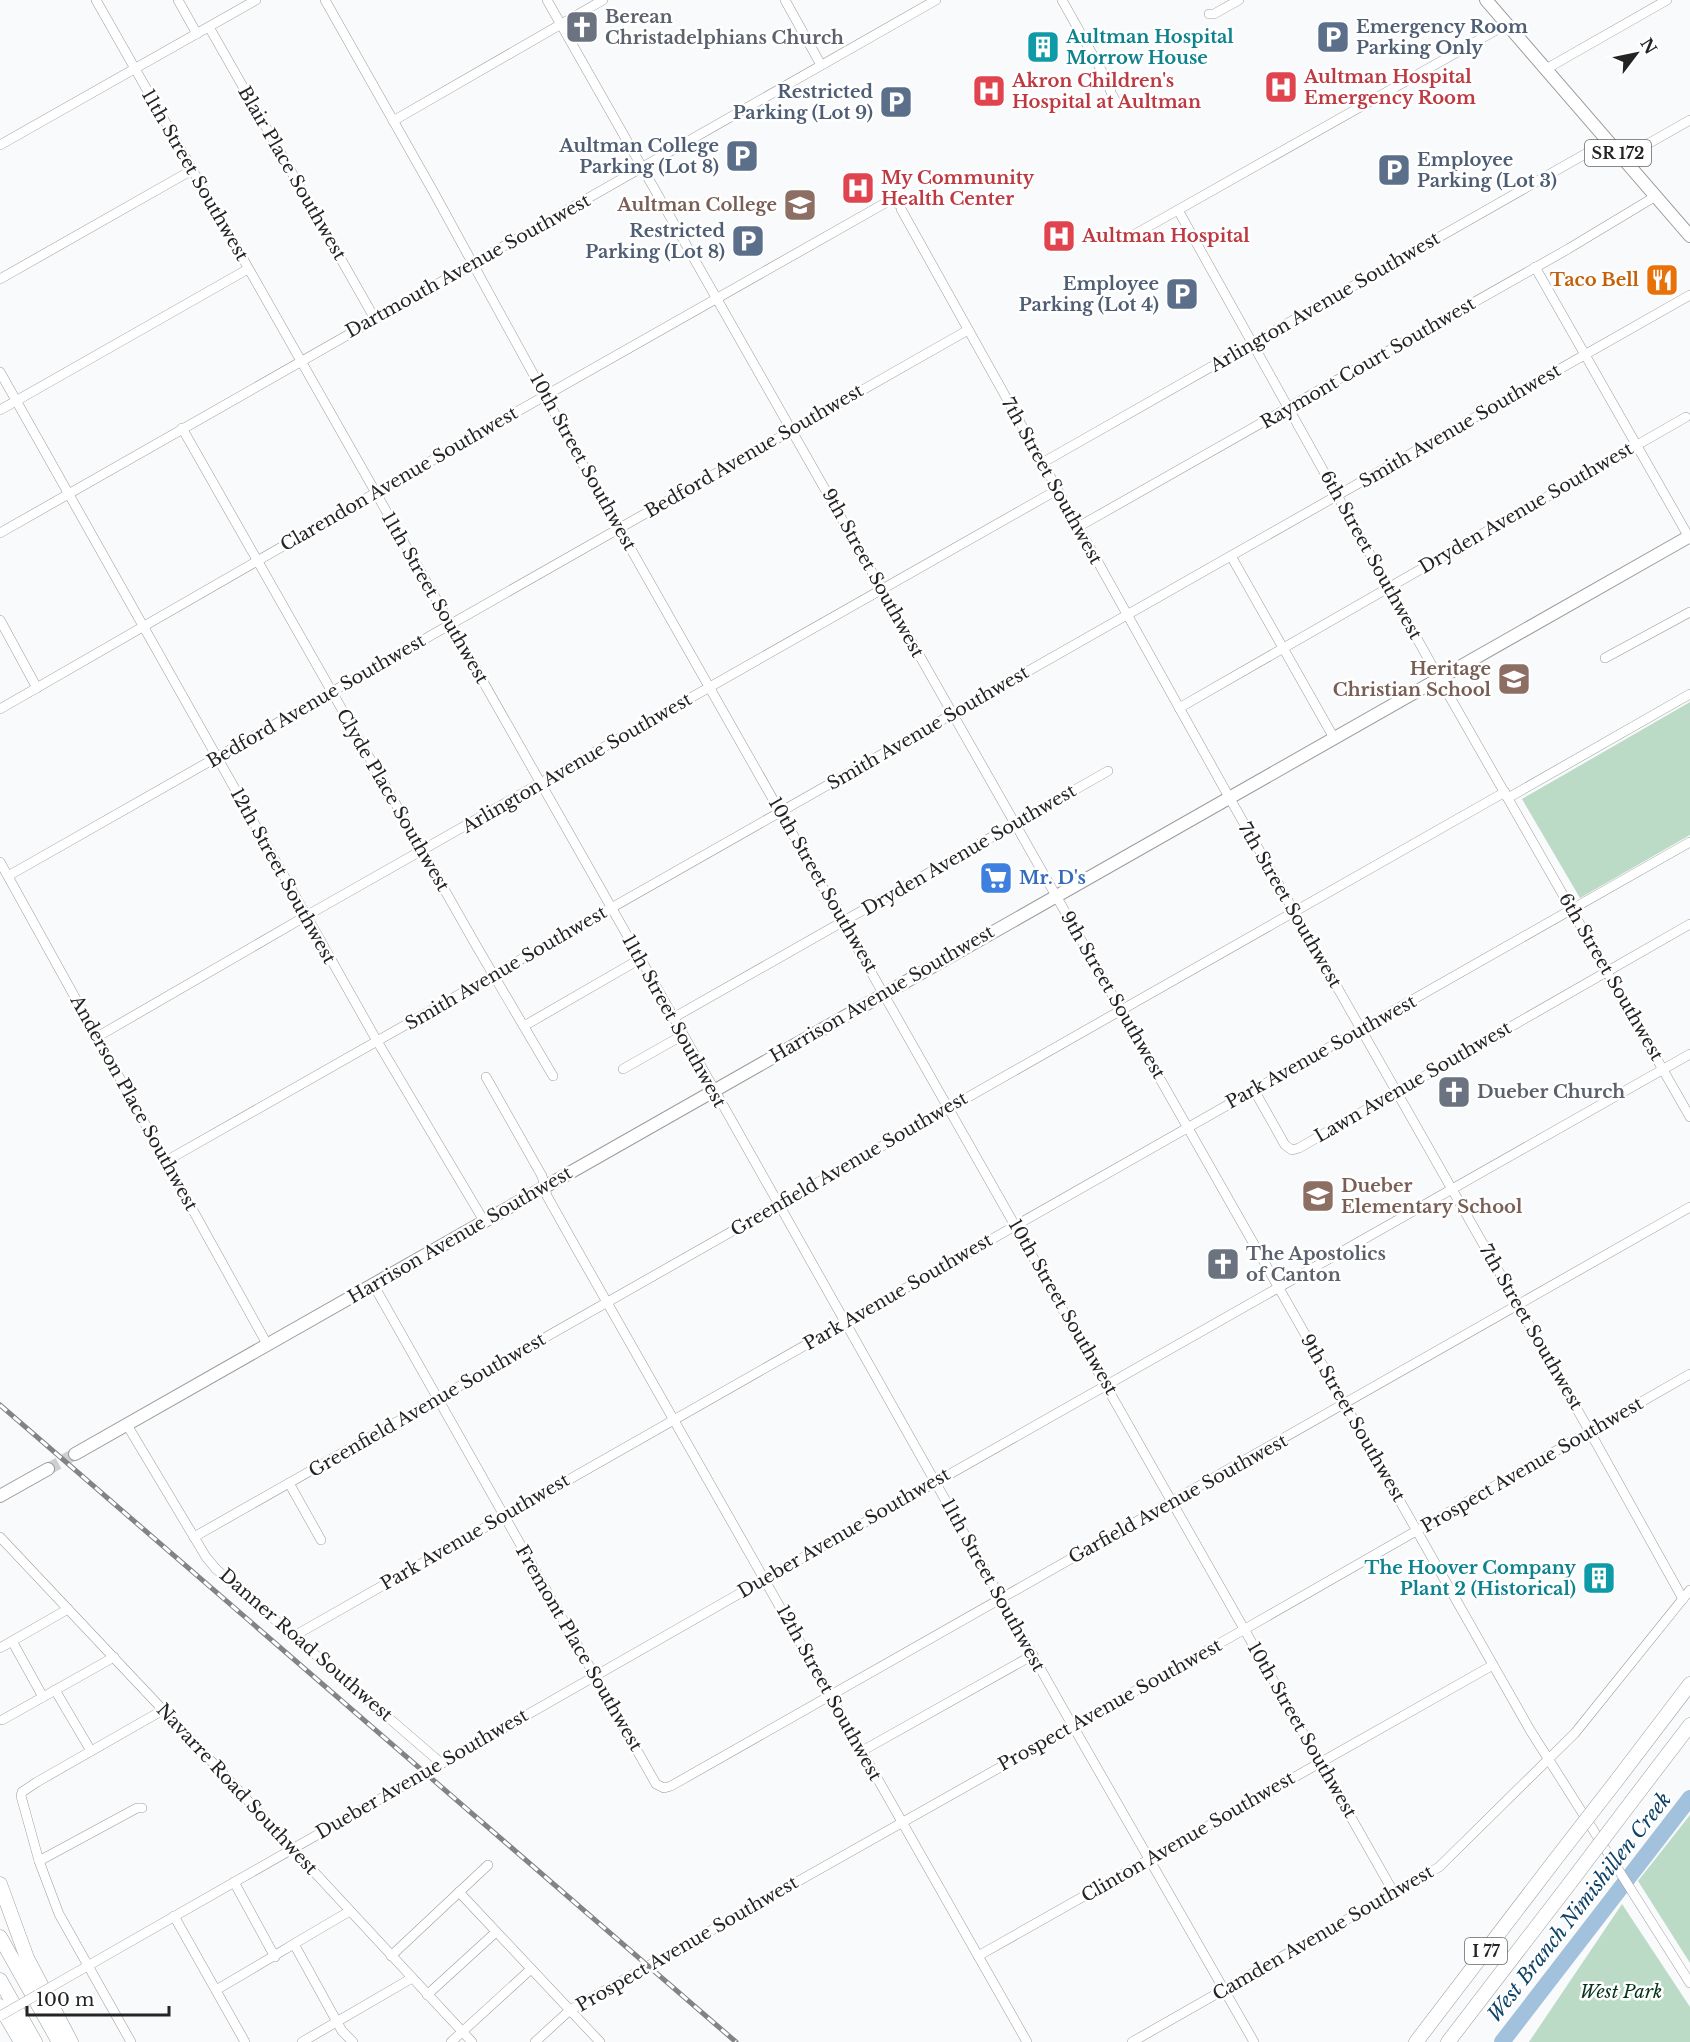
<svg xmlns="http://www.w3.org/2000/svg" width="1690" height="2042" viewBox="0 0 1690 2042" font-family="'Libre Baskerville',serif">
<rect width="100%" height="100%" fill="#f9fafb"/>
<!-- green -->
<g fill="#bbdbc6">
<path d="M 1690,702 L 1690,835 L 1580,898 L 1522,799 Z"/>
<path d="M 1690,1815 L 1690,1963 L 1638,1881 Z"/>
<path d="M 1622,1904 L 1690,2007 L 1690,2042 L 1529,2042 Z"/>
</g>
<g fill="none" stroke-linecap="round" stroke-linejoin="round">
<!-- river -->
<path stroke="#a1c1dd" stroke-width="16" d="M 1502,2042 L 1690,1798"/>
<!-- major-tunnel -->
<path stroke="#cecfd0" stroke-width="12" stroke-dasharray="12 6" stroke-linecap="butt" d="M 48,1469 L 75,1454"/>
<!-- minor casing -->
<g stroke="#9a9b9c" stroke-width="10">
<g id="minor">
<path d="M 96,0 L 648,972 L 1058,1700 L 1254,2042"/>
<path d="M 178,0 L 197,34"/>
<path d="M 325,0 L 433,191 L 582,463 L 1394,1893"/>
<path d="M 547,0 L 1530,1730 L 1690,1983"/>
<path d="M 785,0 L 821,65"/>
<path d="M 1062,0 L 1104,75 L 1111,92"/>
<path d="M 1209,14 L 1214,14 L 1239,0"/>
<path d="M 209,27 L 375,319"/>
<path d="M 1546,69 L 1667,0"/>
<path d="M 1113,96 L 1117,104"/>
<path d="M 393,121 L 603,0"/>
<path d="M 0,145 L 256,0"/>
<path d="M 1623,158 L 1690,120"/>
<path d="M 901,209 L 1229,797 L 1590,1432 L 1683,1599"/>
<path d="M 1178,210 L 1439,678 L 1690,1117"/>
<path d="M 1130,237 L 1507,24"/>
<path d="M 1535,267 L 1690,539"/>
<path d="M 0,279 L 192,170"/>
<path d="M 0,372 L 377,1041 L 484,1221"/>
<path d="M 0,410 L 248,269"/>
<path d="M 182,428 L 477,947 L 553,1076"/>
<path d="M 1042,463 L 1608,141"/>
<path d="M 1078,527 L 1568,249 L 1656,196"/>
<path d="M 0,533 L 936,0"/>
<path d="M 1231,556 L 1334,738"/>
<path d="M 0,620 L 37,688"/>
<path d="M 1605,658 L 1690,612"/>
<path d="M 1179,708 L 1686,417"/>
<path d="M 0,709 L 490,427 L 894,198 L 898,204"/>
<path d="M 1508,798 L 1690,694"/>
<path d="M 0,862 L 267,1344"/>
<path d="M 8,876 L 968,330"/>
<path d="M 673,1018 L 1108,771"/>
<path d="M 524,1026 L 640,959"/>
<path d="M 97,1037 L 306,916 L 1057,490"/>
<path d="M 623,1069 L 683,1035"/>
<path d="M 486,1077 L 542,1176 L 547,1196 L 575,1246 L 1027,2042"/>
<path d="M 1254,1090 L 1285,1145 L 1292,1150 L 1299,1148 L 1690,924"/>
<path d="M 166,1161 L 1690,295"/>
<path d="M 373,1284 L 656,1784 L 664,1788 L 671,1786 L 1690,1207"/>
<path d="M 127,1425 L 206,1557 L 216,1569 L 441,1763"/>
<path d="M 289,1483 L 321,1540"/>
<path d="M 0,1537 L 214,1764 L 472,2042"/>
<path d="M 194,1537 L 1505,792"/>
<path d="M 294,1636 L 1690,842"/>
<path d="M 12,1641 L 43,1697"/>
<path d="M 0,1648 L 68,1609"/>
<path d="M 55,1690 L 91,1751"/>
<path d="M 2,1720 L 114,1657"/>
<path d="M 862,1751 L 1033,1655"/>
<path d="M 39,1861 L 137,1808 L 142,1808"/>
<path d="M 234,1882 L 275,1957"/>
<path d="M 459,1892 L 600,2042"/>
<path d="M 174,1916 L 245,2042"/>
<path d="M 294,1944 L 342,2031 L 353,2042"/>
<path d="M 391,1956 L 488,1865"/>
<path d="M 978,1956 L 1493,1665"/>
<path d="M 70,1976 L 765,1579 L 1690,1054"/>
<path d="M 216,1990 C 261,1964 305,1937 350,1911"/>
<path d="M 427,1995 L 496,1932"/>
<path d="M 131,2042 L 59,1914 L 39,1861 L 21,1796 L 22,1792 L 37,1782 L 163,1710"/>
<path d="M 302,2042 L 412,1978"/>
<path d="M 451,2042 L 531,1969"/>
<path d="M 535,2042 L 570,2010 L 1245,1629 L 1690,1374"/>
<path d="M 1132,2042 L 1439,1867 L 1575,1733 L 1690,1590"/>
</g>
</g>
<!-- major casing -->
<g stroke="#9a9b9c" stroke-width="14">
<g id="major">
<path d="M 1486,0 L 1690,236"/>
<path d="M 75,1454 L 1690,536"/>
<path d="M 0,1496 L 48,1469"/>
</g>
</g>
<!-- highway casing -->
<g stroke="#9a9b9c" stroke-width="15">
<g id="highway">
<path d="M 1617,1780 L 1690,1684"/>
<path d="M 1632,1801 L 1690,1725"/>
<path d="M 0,1884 L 27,1958 L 71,2042"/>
<path d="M 0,1937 L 59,2042"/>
<path d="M 0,1980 L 35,2042"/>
<path d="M 0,2006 L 21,2042"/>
<path d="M 1416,2042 L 1555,1860"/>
<path d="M 1448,2042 L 1570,1883"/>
</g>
</g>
<!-- minor -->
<use href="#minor" stroke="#fff" stroke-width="9"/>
<!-- major -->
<use href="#major" stroke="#fff" stroke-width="12"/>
<!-- highway -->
<use href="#highway" stroke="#fff" stroke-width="14"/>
<!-- rail casing -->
<g stroke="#828384" stroke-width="5">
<path id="rail" d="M 0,1405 L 736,2042"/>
</g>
<!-- rail -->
<use href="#rail" stroke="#fff" stroke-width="3" stroke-dasharray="9" stroke-linecap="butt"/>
<!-- minor-bridge casing -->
<g stroke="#9a9b9c" stroke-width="10" stroke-linecap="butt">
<path id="minor-bridge" d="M 0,2016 L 70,1976"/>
</g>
<!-- highway-bridge casing -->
<g stroke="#9a9b9c" stroke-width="15" stroke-linecap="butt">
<g id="highway-bridge">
<path d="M 1555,1860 L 1617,1780"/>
<path d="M 1570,1883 L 1632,1801"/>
</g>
</g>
<!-- minor-bridge -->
<use href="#minor-bridge" stroke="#fff" stroke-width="9"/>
<!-- highway-bridge -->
<use href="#highway-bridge" stroke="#fff" stroke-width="14"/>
</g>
<!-- icons -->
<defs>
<g id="church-square" transform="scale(1.725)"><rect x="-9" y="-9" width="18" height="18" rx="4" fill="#6b7280" stroke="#fff"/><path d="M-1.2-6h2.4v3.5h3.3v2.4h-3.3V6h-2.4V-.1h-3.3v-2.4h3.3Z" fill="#fff"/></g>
<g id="parking-square" transform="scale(1.725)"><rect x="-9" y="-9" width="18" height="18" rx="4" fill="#5c6f8a" stroke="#fff"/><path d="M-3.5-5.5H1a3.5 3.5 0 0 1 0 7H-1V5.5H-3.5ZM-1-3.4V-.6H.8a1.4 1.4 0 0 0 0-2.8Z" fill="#fff"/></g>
<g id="building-square" transform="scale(1.725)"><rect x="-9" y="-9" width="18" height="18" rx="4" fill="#0f9aa8" stroke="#fff"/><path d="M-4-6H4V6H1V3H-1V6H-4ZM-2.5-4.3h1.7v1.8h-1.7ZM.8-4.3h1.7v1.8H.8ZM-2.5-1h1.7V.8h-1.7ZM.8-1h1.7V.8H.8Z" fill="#fff"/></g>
<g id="hospital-square" transform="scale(1.725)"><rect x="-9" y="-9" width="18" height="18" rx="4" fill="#e0444e" stroke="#fff"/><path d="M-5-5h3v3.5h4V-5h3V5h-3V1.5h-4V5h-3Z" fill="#fff"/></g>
<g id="school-square" transform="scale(1.725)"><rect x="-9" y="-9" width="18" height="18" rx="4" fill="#8d6e63" stroke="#fff"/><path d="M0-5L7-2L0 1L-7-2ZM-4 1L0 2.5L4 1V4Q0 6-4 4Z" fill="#fff"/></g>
<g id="restaurant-square" transform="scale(1.725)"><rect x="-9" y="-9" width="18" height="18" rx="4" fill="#e8710a" stroke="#fff"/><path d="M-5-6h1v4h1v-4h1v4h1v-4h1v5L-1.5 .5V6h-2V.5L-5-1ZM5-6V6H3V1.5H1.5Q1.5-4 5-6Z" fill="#fff"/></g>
<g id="supermarket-square" transform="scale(1.725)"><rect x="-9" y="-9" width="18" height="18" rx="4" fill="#3f7fe0" stroke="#fff"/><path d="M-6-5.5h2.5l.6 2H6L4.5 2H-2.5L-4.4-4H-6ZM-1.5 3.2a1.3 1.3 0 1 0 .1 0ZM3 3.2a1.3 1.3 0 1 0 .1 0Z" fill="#fff"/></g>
</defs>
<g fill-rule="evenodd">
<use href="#church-square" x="582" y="27"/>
<use href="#parking-square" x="1333" y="37"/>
<use href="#building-square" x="1043" y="47"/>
<use href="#hospital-square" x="1281" y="87"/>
<use href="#hospital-square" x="989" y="91"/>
<use href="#parking-square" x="896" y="102"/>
<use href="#parking-square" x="742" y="156"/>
<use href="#parking-square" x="1394" y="170"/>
<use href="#hospital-square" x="858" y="188"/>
<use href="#school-square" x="800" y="205"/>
<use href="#hospital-square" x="1059" y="236"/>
<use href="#parking-square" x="748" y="241"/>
<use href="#restaurant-square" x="1662" y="280"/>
<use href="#parking-square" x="1182" y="294"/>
<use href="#school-square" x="1514" y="679"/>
<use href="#supermarket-square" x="996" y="878"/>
<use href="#church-square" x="1454" y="1092"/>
<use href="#school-square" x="1318" y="1196"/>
<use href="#church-square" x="1223" y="1264"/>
<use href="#building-square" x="1599" y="1578"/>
</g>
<g text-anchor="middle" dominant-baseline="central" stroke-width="5" stroke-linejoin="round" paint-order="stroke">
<!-- shield labels -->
<g fill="#fff" stroke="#666" stroke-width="1.5">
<rect x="1585" y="140" width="66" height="26" rx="4.5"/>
<rect x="1465" y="1938" width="42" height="26" rx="4.5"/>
</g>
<g font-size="16" font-weight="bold" fill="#242425">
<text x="1618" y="153">SR 172</text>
<text x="1486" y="1951">I 77</text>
</g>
<!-- worship labels -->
<g font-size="18" font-weight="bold" fill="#5b616d" stroke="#fff" text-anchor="start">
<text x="605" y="17">Berean<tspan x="605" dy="21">Christadelphians Church</tspan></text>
<text x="1477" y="1092">Dueber Church</text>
<text x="1246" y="1254">The Apostolics<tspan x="1246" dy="21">of Canton</tspan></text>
</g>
<!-- service labels -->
<g font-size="18" font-weight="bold" fill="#4e5e75" stroke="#fff" text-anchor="end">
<text x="1356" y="27" text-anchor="start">Emergency Room<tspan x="1356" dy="21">Parking Only</tspan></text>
<text x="873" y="92">Restricted<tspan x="873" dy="21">Parking (Lot 9)</tspan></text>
<text x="719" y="146">Aultman College<tspan x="719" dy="21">Parking (Lot 8)</tspan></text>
<text x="1417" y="160" text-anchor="start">Employee<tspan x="1417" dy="21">Parking (Lot 3)</tspan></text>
<text x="725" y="231">Restricted<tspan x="725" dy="21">Parking (Lot 8)</tspan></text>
<text x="1159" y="284">Employee<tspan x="1159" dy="21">Parking (Lot 4)</tspan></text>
</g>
<!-- culture labels -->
<g font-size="18" font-weight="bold" fill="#0d838f" stroke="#fff" text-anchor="start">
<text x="1066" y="37">Aultman Hospital<tspan x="1066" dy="21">Morrow House</tspan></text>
<text x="1576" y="1568" text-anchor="end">The Hoover Company<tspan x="1576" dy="21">Plant 2 (Historical)</tspan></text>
</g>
<!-- health labels -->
<g font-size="18" font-weight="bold" fill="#be3a42" stroke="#fff" text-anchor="start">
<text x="1304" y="77">Aultman Hospital<tspan x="1304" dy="21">Emergency Room</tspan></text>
<text x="1012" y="81">Akron Children's<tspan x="1012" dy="21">Hospital at Aultman</tspan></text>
<text x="881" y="178">My Community<tspan x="881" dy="21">Health Center</tspan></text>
<text x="1082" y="236">Aultman Hospital</text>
</g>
<!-- street labels -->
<g font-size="18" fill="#242425" stroke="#fff">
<text transform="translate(292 173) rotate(60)">Blair Place Southwest</text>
<text transform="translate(195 175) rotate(60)">11th Street Southwest</text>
<text transform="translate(468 266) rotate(-29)">Dartmouth Avenue Southwest</text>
<text transform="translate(1325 302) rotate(-30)">Arlington Avenue Southwest</text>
<text transform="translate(1368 363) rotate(-30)">Raymont Court Southwest</text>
<text transform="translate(1460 426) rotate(-30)">Smith Avenue Southwest</text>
<text transform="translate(754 451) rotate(-30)">Bedford Avenue Southwest</text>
<text transform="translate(583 462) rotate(61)">10th Street Southwest</text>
<text transform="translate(399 479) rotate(-30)">Clarendon Avenue Southwest</text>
<text transform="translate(1052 481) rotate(61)">7th Street Southwest</text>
<text transform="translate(1526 508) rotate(-30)">Dryden Avenue Southwest</text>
<text transform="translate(1371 555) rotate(61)">6th Street Southwest</text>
<text transform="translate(873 573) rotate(61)">9th Street Southwest</text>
<text transform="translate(435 598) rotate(60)">11th Street Southwest</text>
<text transform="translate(316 701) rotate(-30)">Bedford Avenue Southwest</text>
<text transform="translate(928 728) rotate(-30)">Smith Avenue Southwest</text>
<text transform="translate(577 763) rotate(-30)">Arlington Avenue Southwest</text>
<text transform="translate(393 800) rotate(60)">Clyde Place Southwest</text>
<text transform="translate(969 850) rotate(-30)">Dryden Avenue Southwest</text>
<text transform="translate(283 876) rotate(61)">12th Street Southwest</text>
<text transform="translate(823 885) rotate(60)">10th Street Southwest</text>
<text transform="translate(1290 905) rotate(60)">7th Street Southwest</text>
<text transform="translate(506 968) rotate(-30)">Smith Avenue Southwest</text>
<text transform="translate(1611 977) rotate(60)">6th Street Southwest</text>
<text transform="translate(882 994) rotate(-30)">Harrison Avenue Southwest</text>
<text transform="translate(1113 995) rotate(60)">9th Street Southwest</text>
<text transform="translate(674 1021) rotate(61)">11th Street Southwest</text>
<text transform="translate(1321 1052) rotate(-29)">Park Avenue Southwest</text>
<text transform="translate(1413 1082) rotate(-30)">Lawn Avenue Southwest</text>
<text transform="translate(134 1103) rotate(61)">Anderson Place Southwest</text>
<text transform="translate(849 1164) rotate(-30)">Greenfield Avenue Southwest</text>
<text transform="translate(460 1235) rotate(-30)">Harrison Avenue Southwest</text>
<text transform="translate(898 1292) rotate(-30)">Park Avenue Southwest</text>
<text transform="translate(1063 1307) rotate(60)">10th Street Southwest</text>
<text transform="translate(1531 1327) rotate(60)">7th Street Southwest</text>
<text transform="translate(427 1405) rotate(-30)">Greenfield Avenue Southwest</text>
<text transform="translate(1353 1418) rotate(60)">9th Street Southwest</text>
<text transform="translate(1532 1465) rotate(-30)">Prospect Avenue Southwest</text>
<text transform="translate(1178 1499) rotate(-29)">Garfield Avenue Southwest</text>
<text transform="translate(475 1532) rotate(-30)">Park Avenue Southwest</text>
<text transform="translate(844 1533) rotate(-30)">Dueber Avenue Southwest</text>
<text transform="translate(993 1585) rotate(61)">11th Street Southwest</text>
<text transform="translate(306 1645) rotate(41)">Danner Road Southwest</text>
<text transform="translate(579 1648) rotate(60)">Fremont Place Southwest</text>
<text transform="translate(829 1693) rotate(61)">12th Street Southwest</text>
<text transform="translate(1110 1705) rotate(-29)">Prospect Avenue Southwest</text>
<text transform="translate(1302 1730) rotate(60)">10th Street Southwest</text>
<text transform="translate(422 1774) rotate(-30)">Dueber Avenue Southwest</text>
<text transform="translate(237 1789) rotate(47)">Navarre Road Southwest</text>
<text transform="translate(1188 1837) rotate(-30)">Clinton Avenue Southwest</text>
<text transform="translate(1323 1933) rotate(-30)">Camden Avenue Southwest</text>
<text transform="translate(687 1944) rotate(-30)">Prospect Avenue Southwest</text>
</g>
<!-- education labels -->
<g font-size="18" font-weight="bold" fill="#785e54" stroke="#fff" text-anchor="end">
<text x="777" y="205">Aultman College</text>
<text x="1491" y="669">Heritage<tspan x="1491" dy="21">Christian School</tspan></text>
<text x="1341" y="1186" text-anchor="start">Dueber<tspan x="1341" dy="21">Elementary School</tspan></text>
</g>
<!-- food labels -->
<g font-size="18" font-weight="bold" fill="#c56008" stroke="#fff" text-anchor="end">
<text x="1639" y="280">Taco Bell</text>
</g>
<!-- shop labels -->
<g font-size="18" font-weight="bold" fill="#366cbe" stroke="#fff" text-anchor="start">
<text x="1019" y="878">Mr. D's</text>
</g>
<!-- park labels -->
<g font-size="18" font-style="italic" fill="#03331c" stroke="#fff">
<text x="1621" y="1992">West Park</text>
</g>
<!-- water labels -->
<g font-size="20" font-style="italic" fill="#0f4368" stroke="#fff">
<text transform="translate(1579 1907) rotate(-52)">West Branch Nimishillen Creek</text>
</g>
</g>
<!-- north arrow -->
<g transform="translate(1636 54) rotate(58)" stroke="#ffffff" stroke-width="4.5" paint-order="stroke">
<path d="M0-4.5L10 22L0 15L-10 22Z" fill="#242425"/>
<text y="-9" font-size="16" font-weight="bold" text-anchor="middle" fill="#242425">N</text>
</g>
<!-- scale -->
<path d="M27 2006v9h142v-9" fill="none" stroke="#242425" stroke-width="3"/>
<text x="36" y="2006" font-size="18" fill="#242425" stroke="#ffffff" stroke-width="4.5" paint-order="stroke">100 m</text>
</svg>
